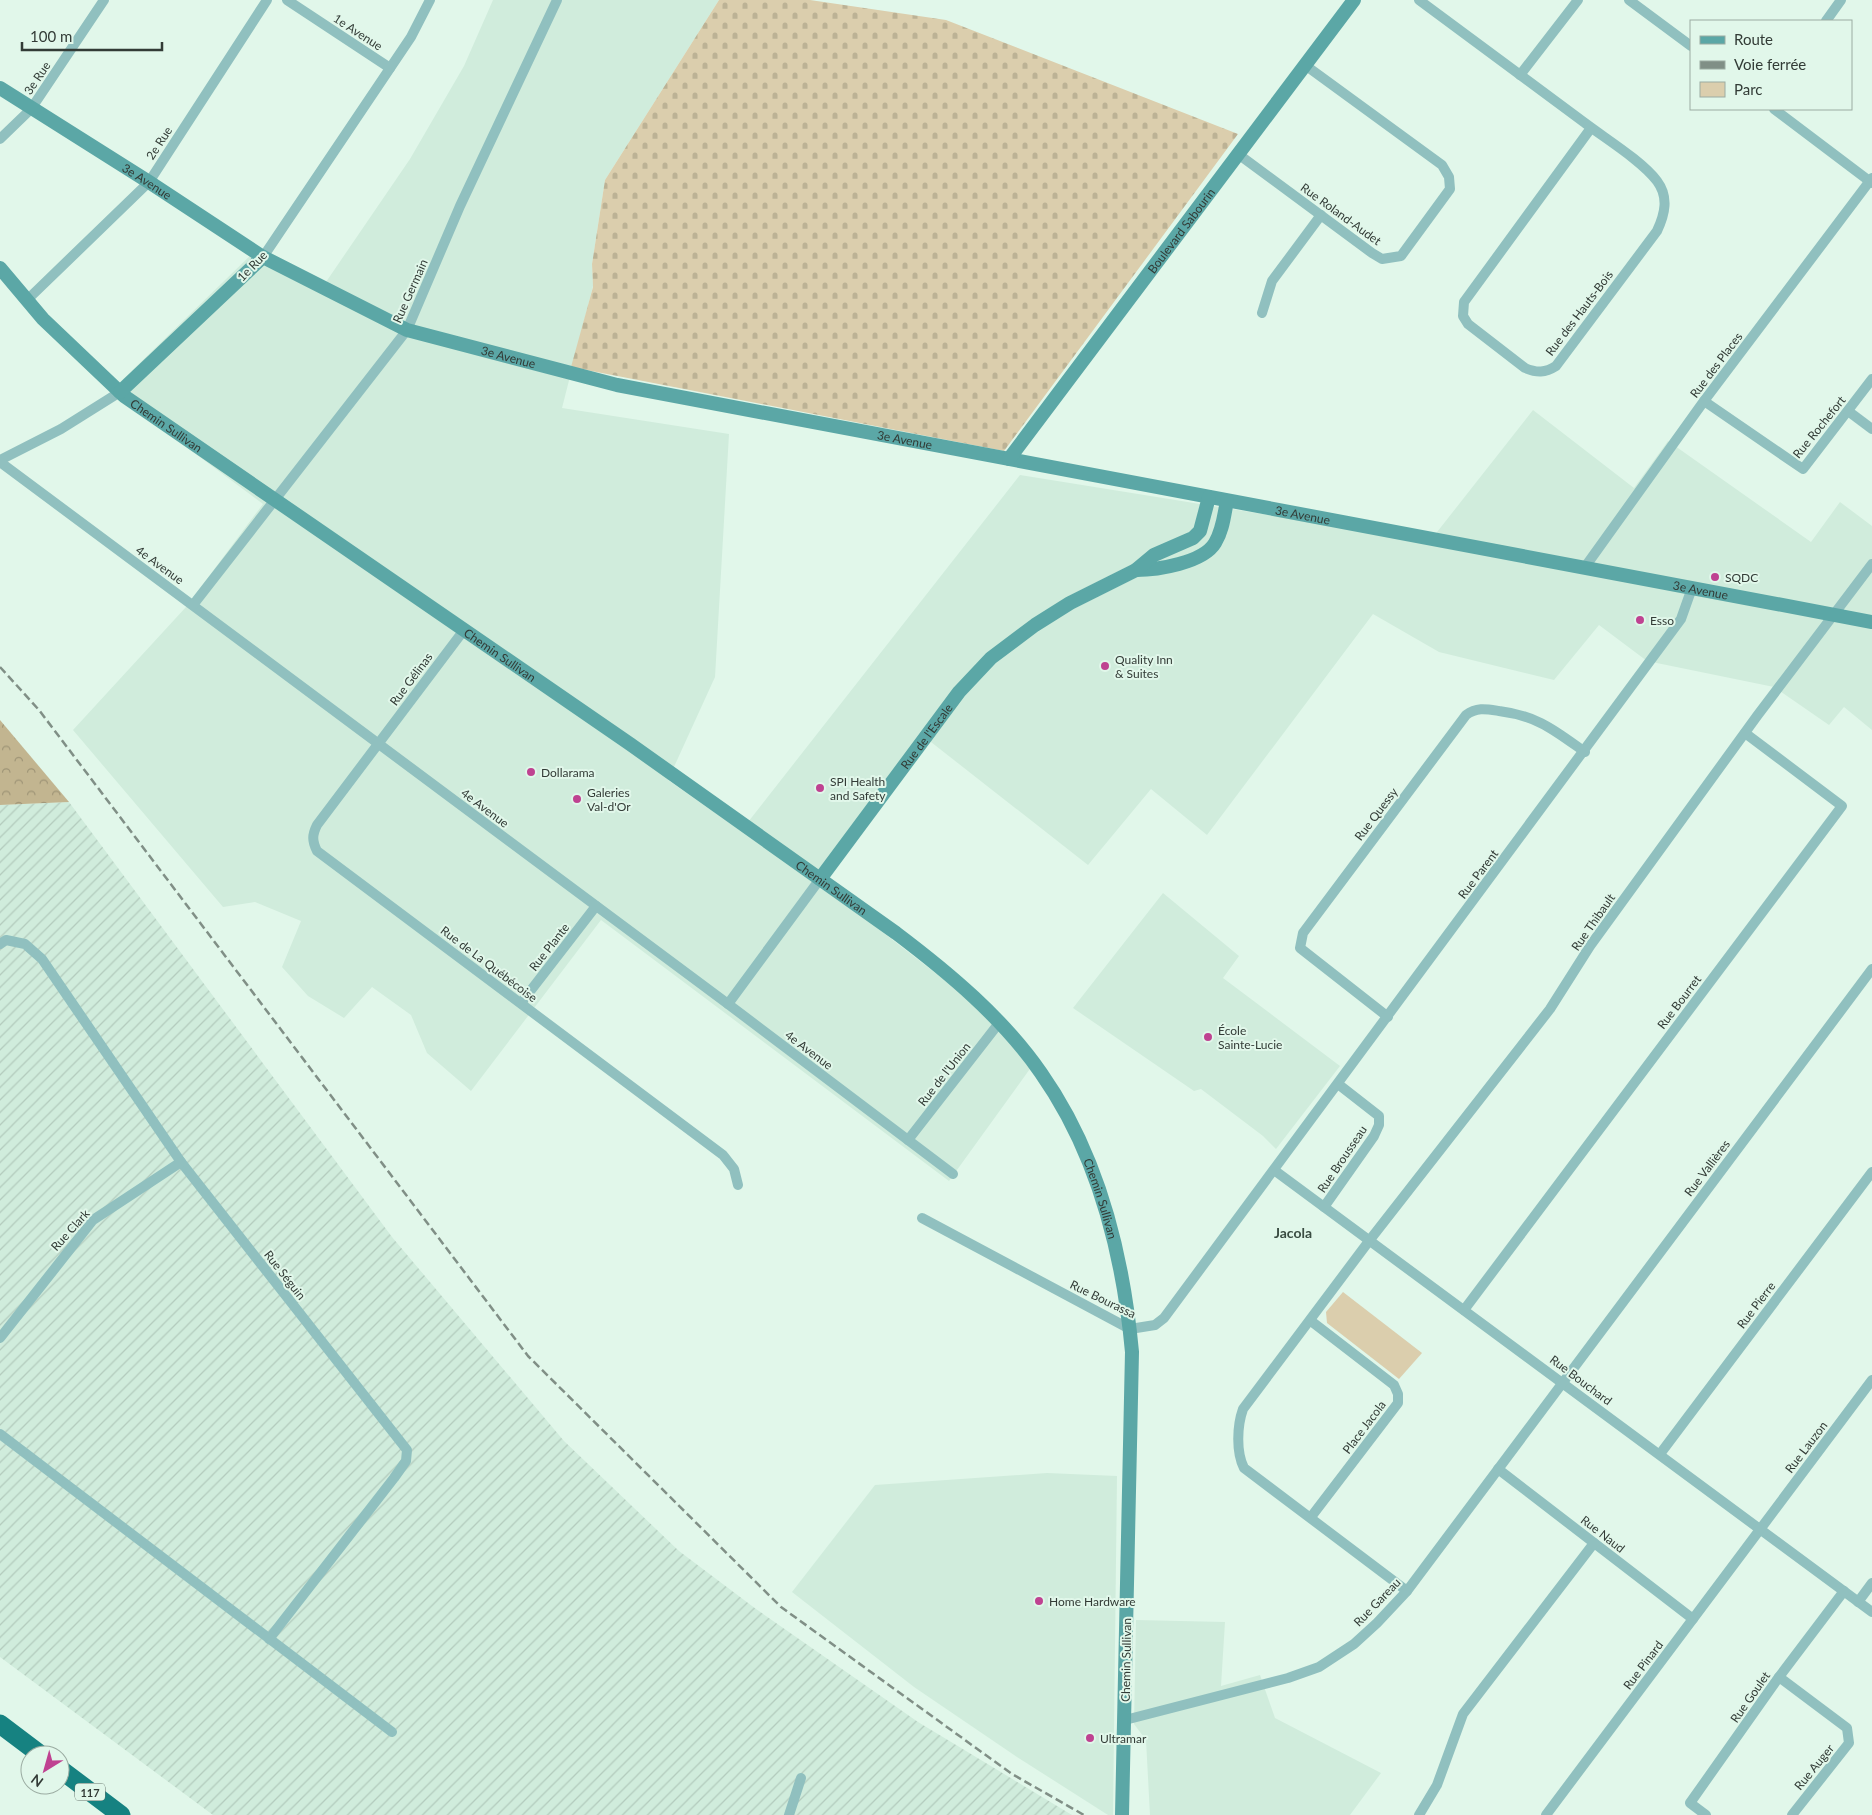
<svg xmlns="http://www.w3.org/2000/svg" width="1872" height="1815" viewBox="0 0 1872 1815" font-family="Lato,sans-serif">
<defs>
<pattern id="industrial-furrows" width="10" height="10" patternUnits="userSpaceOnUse" patternTransform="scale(1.25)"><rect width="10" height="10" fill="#d0ecdc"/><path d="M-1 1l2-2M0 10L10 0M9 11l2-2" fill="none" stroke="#b3cbbd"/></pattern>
<pattern id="forest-crowns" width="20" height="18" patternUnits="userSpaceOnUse" patternTransform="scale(1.25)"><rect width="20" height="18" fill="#c2b590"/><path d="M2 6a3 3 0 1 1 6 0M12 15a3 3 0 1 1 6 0" fill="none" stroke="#9e9476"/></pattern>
<pattern id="cemetery-stones" width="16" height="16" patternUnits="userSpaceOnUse" patternTransform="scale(1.25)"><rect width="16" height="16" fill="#dbcead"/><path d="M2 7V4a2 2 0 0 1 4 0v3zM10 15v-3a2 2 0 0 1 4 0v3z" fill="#bcb295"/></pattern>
</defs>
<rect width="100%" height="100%" fill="#e1f7ea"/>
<!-- built -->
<g fill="#d0ecdc">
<path d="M 493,0 L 719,0 L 605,180 L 592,264 L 593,286 L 562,408 L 729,434 L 715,677 L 668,780 L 741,831 L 1020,475 L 1430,541 L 1533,410 L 1634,488 L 1668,441 L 1811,542 L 1840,502 L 1872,526 L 1872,730 L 1844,707 L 1829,725 L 1774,687 L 1647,661 L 1599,625 L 1554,680 L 1439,652 L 1373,614 L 1207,835 L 1151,789 L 1088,865 L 922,735 L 814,879 L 987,1013 L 1032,1066 L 949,1181 L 601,920 L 471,1091 L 427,1053 L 411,1015 L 372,987 L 344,1018 L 308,996 L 282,967 L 301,921 L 255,902 L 223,907 L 73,730 L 186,607 L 263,504 L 111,391 L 259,247 L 326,282 L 410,159 L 464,66 Z"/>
<path d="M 1163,893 L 1239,956 L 1223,978 L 1340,1066 L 1276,1149 L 1263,1136 L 1201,1089 L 1194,1091 L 1073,1008 Z"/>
<path d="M 1047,1473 L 1117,1476 L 1113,1815 L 1108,1815 L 1017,1757 L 914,1687 L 792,1592 L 875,1485 Z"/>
<path d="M 1136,1620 L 1225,1622 L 1221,1686 L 1260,1675 L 1275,1718 L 1381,1773 L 1350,1815 L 1150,1815 L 1146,1740 L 1134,1724 Z"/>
</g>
<!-- industrial -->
<path fill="url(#industrial-furrows)" d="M 69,802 L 392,1237 L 564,1441 L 679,1551 L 756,1609 L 918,1722 L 1072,1815 L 213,1815 L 0,1657 L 0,805 Z"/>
<!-- green -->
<path fill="#dbcead" d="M 1343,1292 L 1422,1353 L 1399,1379 L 1327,1323 L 1326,1312 Z"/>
<!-- forest -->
<path fill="url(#forest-crowns)" d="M 0,720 L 69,802 L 0,805 Z"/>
<!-- cemetery -->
<path fill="url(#cemetery-stones)" d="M 719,0 L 810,0 L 946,20 L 1238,134 L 1004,451 L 571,367 L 593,287 L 592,264 L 605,180 Z"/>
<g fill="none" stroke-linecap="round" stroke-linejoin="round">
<!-- street -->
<g stroke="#90c0bf" stroke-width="10">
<path d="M 287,0 L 390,68"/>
<path d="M 1419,0 C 1475,41 1530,82 1585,123 C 1606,139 1642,161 1657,181 C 1669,197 1665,214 1657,231 L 1556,366 C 1545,373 1537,373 1525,368 L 1468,324 L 1463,316 L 1464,302 L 1591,128"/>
<path d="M 1629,0 L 1691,46"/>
<path d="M 1826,21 L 1841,0"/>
<path d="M 1520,75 L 1578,0"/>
<path d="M 1774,109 L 1872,183"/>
<path d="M 0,139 L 31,109 L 104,0"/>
<path d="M 1238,154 L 1372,253 L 1382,259 L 1401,256 L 1450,189 L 1449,177 L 1442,165 L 1305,65"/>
<path d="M 263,257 L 411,37 L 430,0"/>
<path d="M 26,301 L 149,182 L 267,0"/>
<path d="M 1262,313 L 1272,281 L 1321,215"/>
<path d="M 1704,401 L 1803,469 L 1872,379"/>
<path d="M 1848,411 L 1872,429"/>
<path d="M 0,460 L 61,429 L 120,392"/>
<path d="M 0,462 L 728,1004 L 953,1174"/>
<path d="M 1585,567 L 1704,401 L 1872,178"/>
<path d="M 193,605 L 407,330 L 460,206 L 557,0"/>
<path d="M 464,630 L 317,825 C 312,835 312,841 317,851 L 723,1155 L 734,1169 L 738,1185"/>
<path d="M 0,944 L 6,940 L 25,944 L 42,959 L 181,1162 L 407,1450 L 406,1461 L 394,1478 L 269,1639"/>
<path d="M 521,1003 L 596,906"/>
<path d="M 728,1004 L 820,879"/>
<path d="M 1388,1017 L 1300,948 L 1303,933 L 1466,715 C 1477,707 1486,709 1499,711 C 1538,716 1554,730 1585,752"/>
<path d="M 908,1140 L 999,1023"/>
<path d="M 1274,1170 L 1872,1612"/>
<path d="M 1324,1207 L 1374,1136 L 1379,1125 L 1379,1116 L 1338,1084"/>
<path d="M 922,1218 L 1130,1329 L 1155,1325 L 1164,1318 L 1664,642 L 1681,619 L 1692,588"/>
<path d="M 1464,1310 L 1842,806 L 1745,733"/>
<path d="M 1311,1321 L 1394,1385 L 1398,1394 L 1398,1403 L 1311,1517"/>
<path d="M 0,1338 L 93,1220 L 181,1162"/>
<path d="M 0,1434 L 392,1732"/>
<path d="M 1660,1454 L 1872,1172"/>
<path d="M 1498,1469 L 1693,1619"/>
<path d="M 1407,1591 L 1244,1468 C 1236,1452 1237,1426 1243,1409 L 1369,1241 L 1550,1009 L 1590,946 L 1757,716 L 1872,564"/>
<path d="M 1858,1602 L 1872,1583"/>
<path d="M 1779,1677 L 1847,1728 L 1849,1743 L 1792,1815"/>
<path d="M 1125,1720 L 1288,1678 L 1319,1667 L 1354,1644 L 1377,1623 L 1407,1591 L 1872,969"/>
<path d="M 789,1815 L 801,1778"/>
<path d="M 1419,1815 L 1437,1785 L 1463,1714 L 1594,1543"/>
<path d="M 1546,1815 L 1872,1380"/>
<path d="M 1706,1815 L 1690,1803 L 1779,1677 L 1844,1591"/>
</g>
<!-- secondary -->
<g stroke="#5ba7a6" stroke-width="14">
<path id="s1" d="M 0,88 L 149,182 L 263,257 L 407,330 L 617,385 L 1872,622"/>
<path id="s2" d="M 0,268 L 43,319 L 124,396 L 630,744 L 896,933 C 949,973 1003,1018 1041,1073 C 1098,1154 1123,1254 1132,1352 L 1122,1815"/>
<path d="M 120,392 L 263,257"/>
<path id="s3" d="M 1009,459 L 1354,0"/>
<path d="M 1136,570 C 1157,570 1203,563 1215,543 C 1223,530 1224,515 1227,501"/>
<path id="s4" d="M 820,879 L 959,692 L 991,658 L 1035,625 L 1070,603 L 1136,570 L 1154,555 L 1193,538 L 1200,531 L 1209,497"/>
</g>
<!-- highway -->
<g stroke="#168281" stroke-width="19">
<path d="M 0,1724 L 41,1755"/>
<path d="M 60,1769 L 121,1815"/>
</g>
<!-- rail -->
<path stroke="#808f86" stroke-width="2.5" stroke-dasharray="8 4" stroke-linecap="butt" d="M 0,667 L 39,710 L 528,1356 L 781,1607 L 1012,1774 L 1084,1815"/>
</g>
<!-- markers -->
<g fill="#bf4291" stroke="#e1f7ea" stroke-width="2">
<circle cx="1715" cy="577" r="5"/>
<circle cx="1640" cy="620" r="5"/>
<circle cx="1105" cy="666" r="5"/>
<circle cx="531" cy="772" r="5"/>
<circle cx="820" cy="788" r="5"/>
<circle cx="577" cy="799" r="5"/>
<circle cx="1208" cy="1037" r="5"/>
<circle cx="1039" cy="1601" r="5"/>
<circle cx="1090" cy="1738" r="5"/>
</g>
<g text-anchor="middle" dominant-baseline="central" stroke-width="4" stroke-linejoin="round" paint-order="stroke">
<!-- shield labels -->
<rect fill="#e1f7ea" stroke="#66736c" stroke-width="1" x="75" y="1783.5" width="30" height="17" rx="4"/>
<g font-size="11" font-weight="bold" fill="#323b36">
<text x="90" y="1792">117</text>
</g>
<!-- street labels -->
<g font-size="12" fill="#323b36" stroke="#e1f7ea">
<text transform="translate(358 32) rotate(33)">1e Avenue</text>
<text transform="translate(37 78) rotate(-56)">3e Rue</text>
<text transform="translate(159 143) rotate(-57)">2e Rue</text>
<text stroke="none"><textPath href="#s1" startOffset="174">3e Avenue</textPath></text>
<text transform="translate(1341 214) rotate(36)">Rue Roland-Audet</text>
<text stroke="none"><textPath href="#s3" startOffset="286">Boulevard Sabourin</textPath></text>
<text transform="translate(252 266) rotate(-46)">1e Rue</text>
<text transform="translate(410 291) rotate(-66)">Rue Germain</text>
<text transform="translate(1579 313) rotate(-53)">Rue des Hauts-Bois</text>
<text stroke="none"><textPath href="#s1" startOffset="579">3e Avenue</textPath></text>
<text transform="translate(1716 365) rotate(-53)">Rue des Places</text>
<text stroke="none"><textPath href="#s2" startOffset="230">Chemin Sullivan</textPath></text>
<text transform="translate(1819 427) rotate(-51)">Rue Rochefort</text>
<text stroke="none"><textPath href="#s1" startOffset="984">3e Avenue</textPath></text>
<text stroke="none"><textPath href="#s1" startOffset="1389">3e Avenue</textPath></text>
<text transform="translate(160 565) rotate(36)">4e Avenue</text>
<text stroke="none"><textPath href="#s1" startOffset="1794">3e Avenue</textPath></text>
<text stroke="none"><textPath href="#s2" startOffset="635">Chemin Sullivan</textPath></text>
<text transform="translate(411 679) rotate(-53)">Rue Gélinas</text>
<text stroke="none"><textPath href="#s4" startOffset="178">Rue de l'Escale</textPath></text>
<text transform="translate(485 808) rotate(37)">4e Avenue</text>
<text transform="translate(1376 814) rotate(-53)">Rue Quessy</text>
<text transform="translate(1478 874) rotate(-53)">Rue Parent</text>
<text stroke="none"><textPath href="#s2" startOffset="1040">Chemin Sullivan</textPath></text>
<text transform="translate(1593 922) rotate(-55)">Rue Thibault</text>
<text transform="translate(549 947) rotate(-52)">Rue Plante</text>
<text transform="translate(489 964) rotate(37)">Rue de La Québécoise</text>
<text transform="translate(1679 1002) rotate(-53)">Rue Bourret</text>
<text transform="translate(809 1050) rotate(37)">4e Avenue</text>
<text transform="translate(944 1074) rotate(-52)">Rue de l'Union</text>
<text transform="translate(1342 1159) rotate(-56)">Rue Brousseau</text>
<text transform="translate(1707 1168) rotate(-53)">Rue Vallières</text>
<text stroke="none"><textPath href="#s2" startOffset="1461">Chemin Sullivan</textPath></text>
<text transform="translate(70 1230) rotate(-48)">Rue Clark</text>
<text transform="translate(285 1275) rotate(52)">Rue Séguin</text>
<text transform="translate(1103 1299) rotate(26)">Rue Bourassa</text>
<text transform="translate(1756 1305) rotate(-53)">Rue Pierre</text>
<text transform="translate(1581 1380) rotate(37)">Rue Bouchard</text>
<text transform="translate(1364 1427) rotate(-53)">Place Jacola</text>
<text transform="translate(1806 1447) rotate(-53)">Rue Lauzon</text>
<text transform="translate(1603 1534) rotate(38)">Rue Naud</text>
<text transform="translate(1377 1602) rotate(-46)">Rue Gareau</text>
<text transform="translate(1126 1660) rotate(-89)">Chemin Sullivan</text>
<text transform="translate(1643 1665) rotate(-53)">Rue Pinard</text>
<text transform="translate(1750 1697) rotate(-55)">Rue Goulet</text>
<text transform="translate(1814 1767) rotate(-51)">Rue Auger</text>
</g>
<!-- poi labels -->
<g font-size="12" fill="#323b36" stroke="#e1f7ea" text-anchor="start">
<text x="1725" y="577">SQDC</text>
<text x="1650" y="620">Esso</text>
<text x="1115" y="659">Quality Inn<tspan x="1115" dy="14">&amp; Suites</tspan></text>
<text x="541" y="772">Dollarama</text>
<text x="830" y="781">SPI Health<tspan x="830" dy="14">and Safety</tspan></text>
<text x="587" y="792">Galeries<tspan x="587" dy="14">Val-d'Or</tspan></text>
<text x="1218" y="1030">École<tspan x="1218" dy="14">Sainte-Lucie</tspan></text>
<text x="1049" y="1601">Home Hardware</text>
<text x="1100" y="1738">Ultramar</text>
</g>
<!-- neighbourhood labels -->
<g font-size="14" font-weight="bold" fill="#3a4c42" stroke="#e1f7ea">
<text x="1293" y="1232">Jacola</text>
</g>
</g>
<!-- legend -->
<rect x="1690" y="20" width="162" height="90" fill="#e1f7ea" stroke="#9baca2"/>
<rect x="1700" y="36" width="25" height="8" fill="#5ba7a6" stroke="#9baca2"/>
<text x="1734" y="45" font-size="15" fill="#323b36">Route</text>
<rect x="1700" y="61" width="25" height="8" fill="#808f86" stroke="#9baca2"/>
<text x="1734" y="70" font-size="15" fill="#323b36">Voie ferrée</text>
<rect x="1700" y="82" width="25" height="15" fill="#dbcead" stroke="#9baca2"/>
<text x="1734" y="95" font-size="15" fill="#323b36">Parc</text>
<!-- north arrow -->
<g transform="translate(45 1770) rotate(217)"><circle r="24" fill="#e1f7ea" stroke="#9baca2"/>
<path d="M0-4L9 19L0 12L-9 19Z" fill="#bf4291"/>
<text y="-8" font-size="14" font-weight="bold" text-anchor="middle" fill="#323b36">N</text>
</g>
<!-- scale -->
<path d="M22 42v8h140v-8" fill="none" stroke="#323b36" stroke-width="2.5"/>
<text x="30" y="42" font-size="15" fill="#323b36" stroke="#e1f7ea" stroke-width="4" paint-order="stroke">100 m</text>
</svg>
